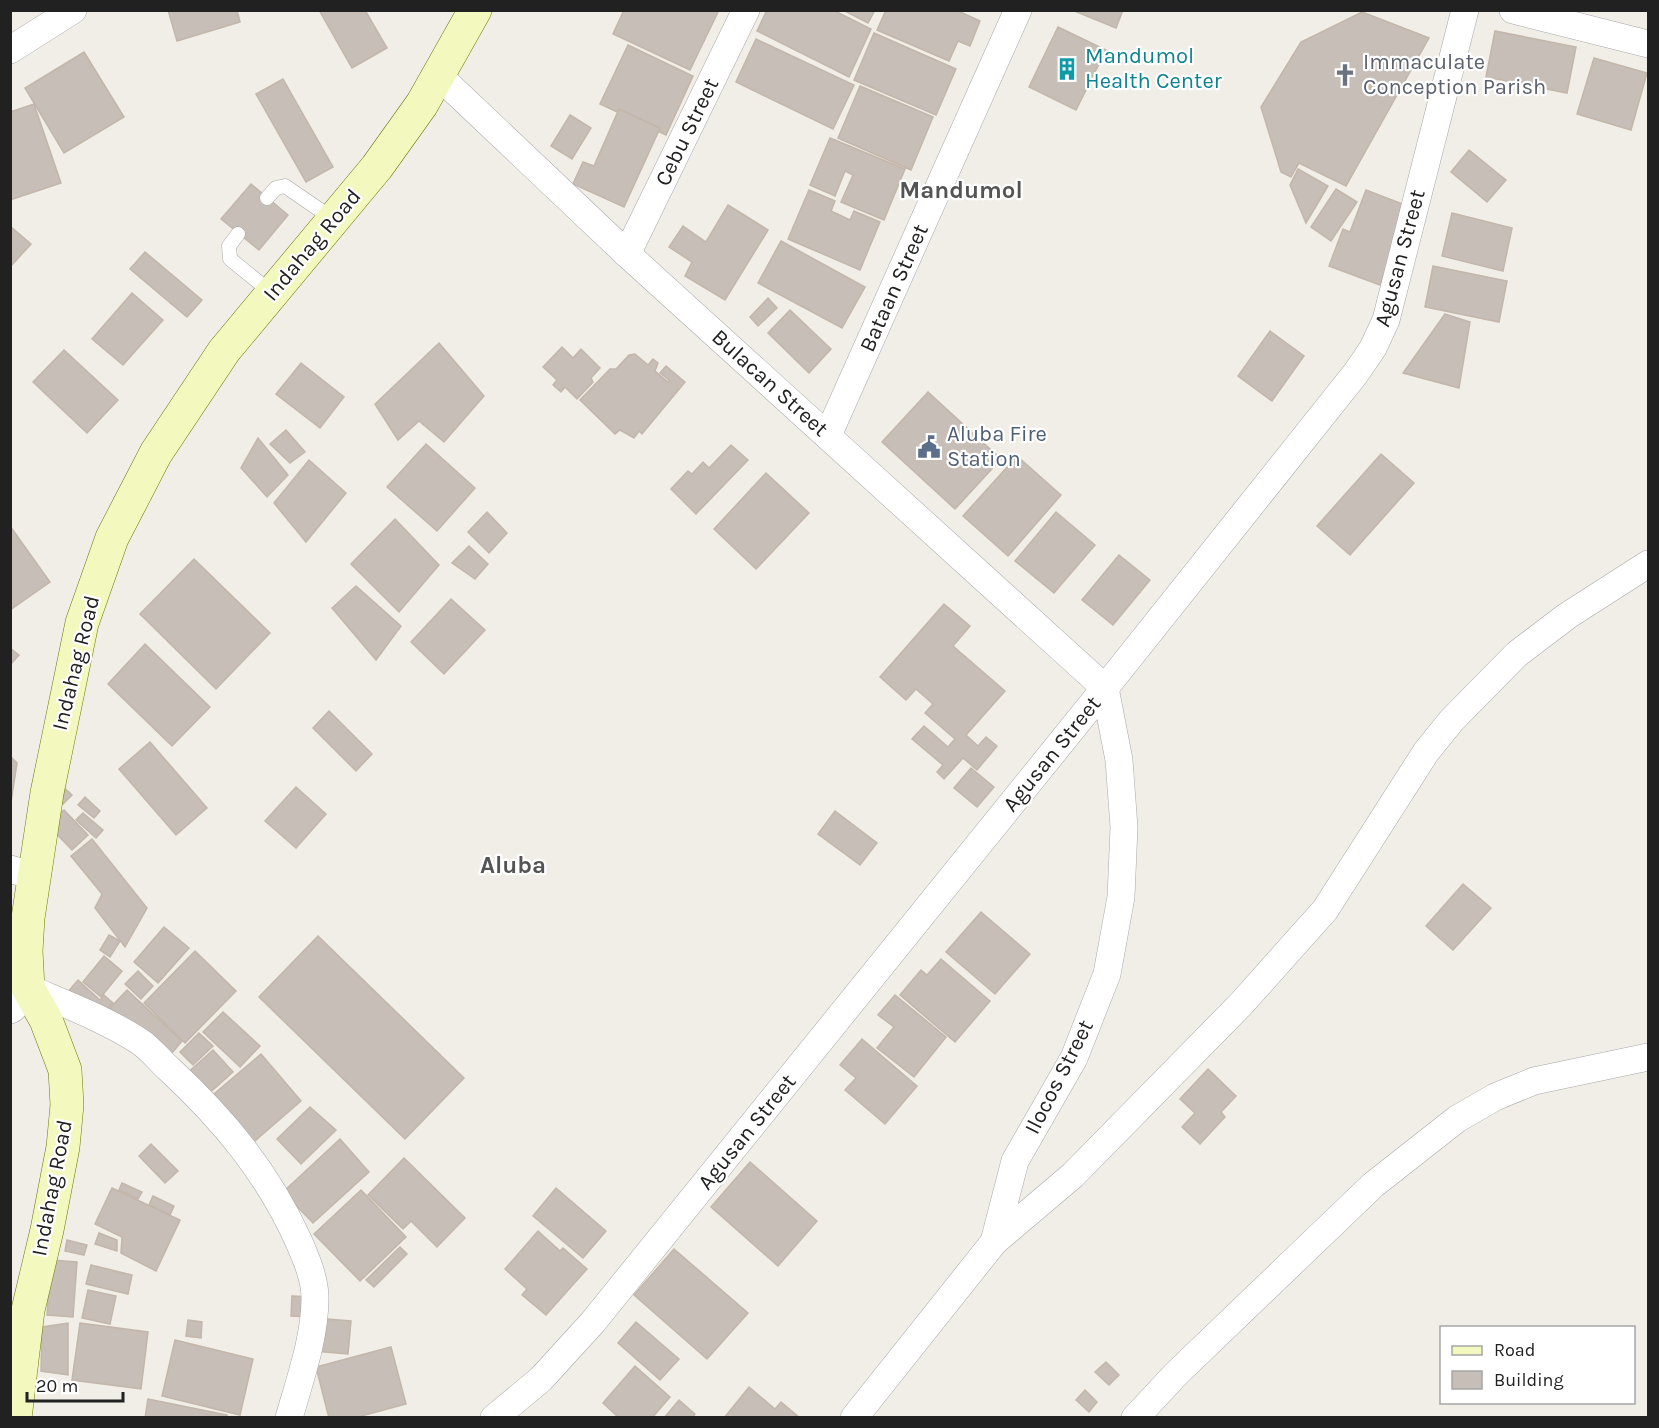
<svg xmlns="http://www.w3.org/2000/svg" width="1659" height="1428" viewBox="0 0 1659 1428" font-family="Karla,sans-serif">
<rect width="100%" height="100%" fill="#f1eee8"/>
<!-- building -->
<g fill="#c6beb7" stroke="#c3b6aa" stroke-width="1.5">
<path d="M 168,10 L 237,10 L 240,22 L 177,41 Z"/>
<path d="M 319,10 L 365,10 L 387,48 L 352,68 Z"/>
<path d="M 624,10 L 719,10 L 690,70 L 613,34 Z"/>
<path d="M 767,10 L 833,10 L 871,29 L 849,77 L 757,31 Z"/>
<path d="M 843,10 L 875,10 L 868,23 Z"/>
<path d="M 886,10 L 956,10 L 980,21 L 970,46 L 958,41 L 949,61 L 877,30 Z"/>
<path d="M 1072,10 L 1123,10 L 1116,28 Z"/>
<path d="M 1362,12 L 1429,38 L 1346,186 L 1299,163 L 1291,177 L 1281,172 L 1261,107 L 1301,42 Z"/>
<path d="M 1058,27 L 1106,50 L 1076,110 L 1029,87 Z"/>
<path d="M 1495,31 L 1576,47 L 1567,93 L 1486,77 Z"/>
<path d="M 874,33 L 956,69 L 936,115 L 854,80 Z"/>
<path d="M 756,39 L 854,85 L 833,129 L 736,82 Z"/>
<path d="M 628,45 L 693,76 L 666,135 L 600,104 Z"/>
<path d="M 84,52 L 124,117 L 64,153 L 25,88 Z"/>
<path d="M 1594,58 L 1647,73 L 1631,130 L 1577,114 Z"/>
<path d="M 283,79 L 333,167 L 306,182 L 256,94 Z"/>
<path d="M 860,86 L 933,117 L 911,170 L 838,138 Z"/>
<path d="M 34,104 L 61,183 L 10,200 L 10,112 Z"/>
<path d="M 619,109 L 660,128 L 624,207 L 573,184 L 583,162 L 594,166 Z"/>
<path d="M 570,115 L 591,128 L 572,159 L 551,146 Z"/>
<path d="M 830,138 L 905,169 L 884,220 L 841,202 L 853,175 L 845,171 L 835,196 L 810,185 Z"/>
<path d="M 1469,150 L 1506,180 L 1487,202 L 1451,172 Z"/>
<path d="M 1298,169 L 1328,186 L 1306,223 L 1290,185 Z"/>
<path d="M 251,184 L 288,215 L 259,250 L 221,219 Z"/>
<path d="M 1336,189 L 1357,202 L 1331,241 L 1311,227 Z"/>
<path d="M 809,190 L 835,201 L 831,211 L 850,220 L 854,211 L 880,222 L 860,270 L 788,239 Z"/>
<path d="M 1366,190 L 1410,207 L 1380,285 L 1329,266 L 1343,229 L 1350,232 Z"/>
<path d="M 728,205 L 768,230 L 725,300 L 685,276 L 692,262 L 669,247 L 683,226 L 706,242 Z"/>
<path d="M 1452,213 L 1512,228 L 1503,271 L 1442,256 Z"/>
<path d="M 10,226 L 31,244 L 10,267 Z"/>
<path d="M 781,241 L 865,287 L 842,328 L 758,283 Z"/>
<path d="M 145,252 L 202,300 L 187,317 L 130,269 Z"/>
<path d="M 1433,266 L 1507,281 L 1499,322 L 1425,307 Z"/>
<path d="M 132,293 L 163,320 L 123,365 L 92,339 Z"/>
<path d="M 768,298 L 777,308 L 758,326 L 750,317 Z"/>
<path d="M 790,310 L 831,349 L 809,373 L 768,333 Z"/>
<path d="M 1445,314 L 1470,322 L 1459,388 L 1403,373 Z"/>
<path d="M 1270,331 L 1304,356 L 1272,401 L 1238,376 Z"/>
<path d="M 439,343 L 484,396 L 444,442 L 419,421 L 398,440 L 375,404 Z"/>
<path d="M 562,347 L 573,358 L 581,349 L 600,368 L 591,378 L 593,382 L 577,399 L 565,387 L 561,392 L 553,385 L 557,380 L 543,367 Z"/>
<path d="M 64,350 L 118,400 L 87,433 L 33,382 Z"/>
<path d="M 635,354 L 648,365 L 653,359 L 658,363 L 655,371 L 668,382 L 669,380 L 660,373 L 666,366 L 685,382 L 642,434 L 639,431 L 634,438 L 620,430 L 615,434 L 580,400 L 610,369 L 616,369 L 629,355 Z"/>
<path d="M 301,363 L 344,397 L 320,428 L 276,394 Z"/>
<path d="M 928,392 L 1001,459 L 955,509 L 882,442 Z"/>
<path d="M 286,430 L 305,452 L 290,463 L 270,444 Z"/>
<path d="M 258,438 L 288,475 L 267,497 L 241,468 Z"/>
<path d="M 426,444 L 475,488 L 437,531 L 387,487 Z"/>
<path d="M 731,445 L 748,460 L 696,514 L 671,489 L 688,471 L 692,474 L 703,462 L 709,468 Z"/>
<path d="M 1381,454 L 1414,483 L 1350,555 L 1317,526 Z"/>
<path d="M 1017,456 L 1061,495 L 1008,556 L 963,516 Z"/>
<path d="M 309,460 L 346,493 L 306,542 L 274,503 Z"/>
<path d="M 766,473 L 809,513 L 756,569 L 714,529 Z"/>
<path d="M 487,512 L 507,533 L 489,553 L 468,532 Z"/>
<path d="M 1056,512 L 1095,545 L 1054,593 L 1015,561 Z"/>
<path d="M 395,519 L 439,565 L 399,612 L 351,564 Z"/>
<path d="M 10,526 L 50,582 L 10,610 Z"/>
<path d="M 469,546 L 488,564 L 475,579 L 452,563 Z"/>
<path d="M 1119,555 L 1150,580 L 1113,625 L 1082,600 Z"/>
<path d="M 194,559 L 270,633 L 216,689 L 140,614 Z"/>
<path d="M 356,586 L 401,626 L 376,660 L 332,608 Z"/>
<path d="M 451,599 L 485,630 L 444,674 L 411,642 Z"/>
<path d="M 944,604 L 970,626 L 953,646 L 1005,691 L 966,735 L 978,746 L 986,737 L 997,746 L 977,770 L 963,758 L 944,779 L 937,772 L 943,765 L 912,739 L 924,726 L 948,747 L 955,739 L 925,713 L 933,704 L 916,689 L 906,700 L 880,677 Z"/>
<path d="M 145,644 L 210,707 L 172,746 L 108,684 Z"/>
<path d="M 10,648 L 19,655 L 10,665 Z"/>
<path d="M 329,711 L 372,754 L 356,771 L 313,728 Z"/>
<path d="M 150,742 L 207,808 L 176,835 L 119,769 Z"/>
<path d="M 10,756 L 17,763 L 10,809 Z"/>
<path d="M 971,768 L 994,787 L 977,807 L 954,788 Z"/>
<path d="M 60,784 L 72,795 L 63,804 L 51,794 Z"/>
<path d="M 296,787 L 326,814 L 296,848 L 265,821 Z"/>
<path d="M 85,797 L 100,811 L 94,818 L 78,805 Z"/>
<path d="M 64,810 L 88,835 L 72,850 L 48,825 Z"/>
<path d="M 835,811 L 877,843 L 860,865 L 818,834 Z"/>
<path d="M 83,813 L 103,830 L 96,838 L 76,820 Z"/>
<path d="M 92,839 L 147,908 L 125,947 L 95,908 L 102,894 L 71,856 Z"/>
<path d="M 1463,884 L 1491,908 L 1453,950 L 1426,926 Z"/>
<path d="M 981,912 L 1030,954 L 995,994 L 946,952 Z"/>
<path d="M 164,927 L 189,948 L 158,983 L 134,962 Z"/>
<path d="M 109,935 L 120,941 L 110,957 L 100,950 Z"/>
<path d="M 318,936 L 464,1078 L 405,1139 L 259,997 Z"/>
<path d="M 195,951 L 236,991 L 185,1043 L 144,1003 Z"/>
<path d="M 104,956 L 122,971 L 101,997 L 83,982 Z"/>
<path d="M 941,959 L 990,1001 L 955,1042 L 900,995 L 921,970 L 927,975 Z"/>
<path d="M 138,971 L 153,986 L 141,999 L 125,984 Z"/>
<path d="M 78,980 L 100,1000 L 104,995 L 113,1003 L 108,1008 L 121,1020 L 61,1000 Z"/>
<path d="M 127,990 L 182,1041 L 166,1060 L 110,1008 Z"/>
<path d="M 895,995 L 946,1037 L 914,1077 L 877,1048 L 894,1027 L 878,1015 Z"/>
<path d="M 223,1012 L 260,1046 L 240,1067 L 203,1032 Z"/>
<path d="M 199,1033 L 213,1046 L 193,1065 L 180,1052 Z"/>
<path d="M 862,1039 L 917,1086 L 885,1124 L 845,1090 L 856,1078 L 840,1065 Z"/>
<path d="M 213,1050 L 233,1072 L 205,1097 L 185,1075 Z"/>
<path d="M 261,1054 L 301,1101 L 248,1147 L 208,1099 Z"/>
<path d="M 1208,1069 L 1236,1096 L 1221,1112 L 1225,1117 L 1200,1144 L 1182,1127 L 1195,1113 L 1180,1099 Z"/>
<path d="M 310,1107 L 336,1130 L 301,1164 L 277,1139 Z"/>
<path d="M 340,1139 L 369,1172 L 313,1223 L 283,1192 Z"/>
<path d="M 151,1144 L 178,1171 L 165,1183 L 139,1156 Z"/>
<path d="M 404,1158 L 465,1218 L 437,1247 L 411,1221 L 403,1229 L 368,1195 Z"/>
<path d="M 750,1162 L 817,1221 L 778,1266 L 711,1207 Z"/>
<path d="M 122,1183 L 142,1192 L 138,1199 L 119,1190 Z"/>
<path d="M 112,1188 L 180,1220 L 156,1271 L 121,1253 L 122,1237 L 95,1224 Z"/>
<path d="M 556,1188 L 606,1231 L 583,1258 L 533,1216 Z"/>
<path d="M 361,1190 L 406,1237 L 360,1281 L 314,1234 Z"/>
<path d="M 153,1196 L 174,1206 L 170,1215 L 149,1205 Z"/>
<path d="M 538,1231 L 560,1251 L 563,1248 L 587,1269 L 546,1315 L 522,1295 L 527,1289 L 505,1269 Z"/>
<path d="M 99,1233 L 117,1240 L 117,1251 L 95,1244 Z"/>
<path d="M 67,1240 L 87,1245 L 84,1255 L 65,1251 Z"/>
<path d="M 400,1247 L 407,1254 L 374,1287 L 366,1280 Z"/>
<path d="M 674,1249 L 748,1313 L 707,1359 L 634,1295 Z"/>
<path d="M 51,1260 L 77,1262 L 73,1317 L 47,1315 Z"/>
<path d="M 91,1265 L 132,1275 L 128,1294 L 86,1284 Z"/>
<path d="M 88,1290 L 116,1296 L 110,1324 L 82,1318 Z"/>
<path d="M 292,1296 L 311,1297 L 310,1317 L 291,1316 Z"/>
<path d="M 315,1318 L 351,1321 L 348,1354 L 313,1351 Z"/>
<path d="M 188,1320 L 202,1322 L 201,1338 L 186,1336 Z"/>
<path d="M 636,1322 L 679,1359 L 660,1380 L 618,1343 Z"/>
<path d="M 68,1323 L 68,1375 L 41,1371 L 42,1327 Z"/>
<path d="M 80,1323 L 148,1332 L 141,1389 L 72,1380 Z"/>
<path d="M 175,1340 L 253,1359 L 240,1415 L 162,1396 Z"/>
<path d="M 391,1347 L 406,1404 L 354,1418 L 329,1418 L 316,1367 Z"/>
<path d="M 1106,1362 L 1119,1375 L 1109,1385 L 1095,1372 Z"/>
<path d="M 635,1366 L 670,1397 L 652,1418 L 619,1418 L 603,1403 Z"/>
<path d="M 749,1387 L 775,1409 L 781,1402 L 800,1418 L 724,1418 Z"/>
<path d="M 1085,1390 L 1097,1402 L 1089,1412 L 1076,1400 Z"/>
<path d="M 148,1399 L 227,1415 L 226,1418 L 145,1418 Z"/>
<path d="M 679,1400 L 695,1414 L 692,1418 L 664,1418 Z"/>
</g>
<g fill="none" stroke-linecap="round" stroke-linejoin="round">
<!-- service casing -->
<g stroke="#a8a8a8" stroke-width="15">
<g id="service">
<path d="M 267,198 L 276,188 L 285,186 L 333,219"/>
<path d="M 238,234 L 229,246 L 230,259 L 272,293"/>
</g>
</g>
<!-- minor casing -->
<g stroke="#a8a8a8" stroke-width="28">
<g id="minor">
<path d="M 1513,10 L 1648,44"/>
<path d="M 10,50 L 73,10"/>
<path d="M 438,75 L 627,254 L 1105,688 L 1119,760 L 1124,827 L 1121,897 L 1107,974 L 1074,1058 L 1015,1161 L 994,1242 L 854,1418"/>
<path d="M 627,254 L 746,10"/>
<path d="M 828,435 L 1018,10"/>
<path d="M 10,869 L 33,876"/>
<path d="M 28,988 C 65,1004 105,1019 139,1041 C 150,1048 159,1060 169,1069 C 224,1120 268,1173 299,1242 C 306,1258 315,1279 315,1298 C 315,1338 300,1379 289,1418"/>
<path d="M 994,1242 L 1073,1175 L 1242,1003 L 1325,910 L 1426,752 L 1451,721 L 1517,654 L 1567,616 L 1648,564"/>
<path d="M 494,1418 L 541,1379 L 593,1322 L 1105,688 L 1356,373 L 1373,348 L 1386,320 L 1465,10"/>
<path d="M 1135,1418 L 1176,1374 L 1373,1185 L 1457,1119 L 1495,1097 L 1534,1081 L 1648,1057"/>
</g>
</g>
<!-- tertiary casing -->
<g stroke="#a8a8a8" stroke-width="34">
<path id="tertiary" d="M 10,1007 L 28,988"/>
</g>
<!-- secondary casing -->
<g stroke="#687907" stroke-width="34">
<path id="secondary" d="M 15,1418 L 28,1310 L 47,1230 L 63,1147 L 67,1105 L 65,1070 L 46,1020 L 28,988 L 26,951 L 28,918 L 47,793 L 82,623 L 112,538 L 156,453 L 224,351 L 377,167 L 422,104 L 475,10"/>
</g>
<!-- service -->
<use href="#service" stroke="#fff" stroke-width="14"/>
<!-- minor -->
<use href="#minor" stroke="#fff" stroke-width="27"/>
<!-- tertiary -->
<use href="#tertiary" stroke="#fff" stroke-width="33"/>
<!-- secondary -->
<use href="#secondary" stroke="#f3f9be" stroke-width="33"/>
</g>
<!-- icons -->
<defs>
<g id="building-bare" transform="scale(1.8)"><path d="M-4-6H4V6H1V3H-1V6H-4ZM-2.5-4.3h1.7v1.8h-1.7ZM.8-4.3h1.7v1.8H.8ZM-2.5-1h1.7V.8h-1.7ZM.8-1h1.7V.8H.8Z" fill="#0f9aa8" stroke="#fff" stroke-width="2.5" paint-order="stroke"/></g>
<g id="church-bare" transform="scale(1.8)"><path d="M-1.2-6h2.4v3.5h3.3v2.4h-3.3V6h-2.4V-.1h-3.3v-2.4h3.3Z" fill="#6b7280" stroke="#fff" stroke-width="2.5" paint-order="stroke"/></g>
<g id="civic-bare" transform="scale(1.8)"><path d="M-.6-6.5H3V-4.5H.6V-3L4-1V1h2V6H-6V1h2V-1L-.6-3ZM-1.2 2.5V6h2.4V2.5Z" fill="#5c6f8a" stroke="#fff" stroke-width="2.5" paint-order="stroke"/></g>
</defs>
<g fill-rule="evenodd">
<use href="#building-bare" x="1067" y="69"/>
<use href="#church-bare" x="1345" y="75"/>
<use href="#civic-bare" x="929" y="447"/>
</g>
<g text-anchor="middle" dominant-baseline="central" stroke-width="4.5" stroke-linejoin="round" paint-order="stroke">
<!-- culture labels -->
<g font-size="22" fill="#0d838f" stroke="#fff" text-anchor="start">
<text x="1085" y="56">Mandumol<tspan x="1085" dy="25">Health Center</tspan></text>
</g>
<!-- worship labels -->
<g font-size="22" fill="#5b616d" stroke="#fff" text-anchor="start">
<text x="1363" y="62">Immaculate<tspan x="1363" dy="25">Conception Parish</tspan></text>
</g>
<!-- street labels -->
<g font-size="22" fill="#212121" stroke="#fff">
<text transform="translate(687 132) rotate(-64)">Cebu Street</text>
<text transform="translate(312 245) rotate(-50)">Indahag Road</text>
<text transform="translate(1400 258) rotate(-75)">Agusan Street</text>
<text transform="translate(894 288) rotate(-66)">Bataan Street</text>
<text transform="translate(770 383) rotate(42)">Bulacan Street</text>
<text transform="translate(76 663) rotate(-76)">Indahag Road</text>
<text transform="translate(1052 754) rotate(-51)">Agusan Street</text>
<text transform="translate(1059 1077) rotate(-63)">Ilocos Street</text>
<text transform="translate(747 1132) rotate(-51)">Agusan Street</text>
<text transform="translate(52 1188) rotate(-79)">Indahag Road</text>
</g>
<!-- service labels -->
<g font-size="22" fill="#4e5e75" stroke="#fff" text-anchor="start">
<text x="947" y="434">Aluba Fire<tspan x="947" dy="25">Station</tspan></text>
</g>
<!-- neighbourhood labels -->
<g font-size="24" font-weight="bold" fill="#545454" stroke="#fff">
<text x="961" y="190">Mandumol</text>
<text x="513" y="865">Aluba</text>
</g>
</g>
<!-- border -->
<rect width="1659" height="1428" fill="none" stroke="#212121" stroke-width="24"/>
<!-- legend -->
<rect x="1440" y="1326" width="195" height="78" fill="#ffffff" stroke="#a6a6a6" stroke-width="1.5"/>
<rect x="1452" y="1346" width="30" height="9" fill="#f3f9be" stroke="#a6a6a6" stroke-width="1.5"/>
<text x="1494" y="1356" font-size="18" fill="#212121">Road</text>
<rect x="1452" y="1371" width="30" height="18" fill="#c6beb7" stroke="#a6a6a6" stroke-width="1.5"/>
<text x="1494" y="1386" font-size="18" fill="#212121">Building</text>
<!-- scale -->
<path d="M27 1392v9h96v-9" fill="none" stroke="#212121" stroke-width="3"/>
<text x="36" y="1392" font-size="18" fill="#212121" stroke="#ffffff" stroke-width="4.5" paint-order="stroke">20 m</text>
</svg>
